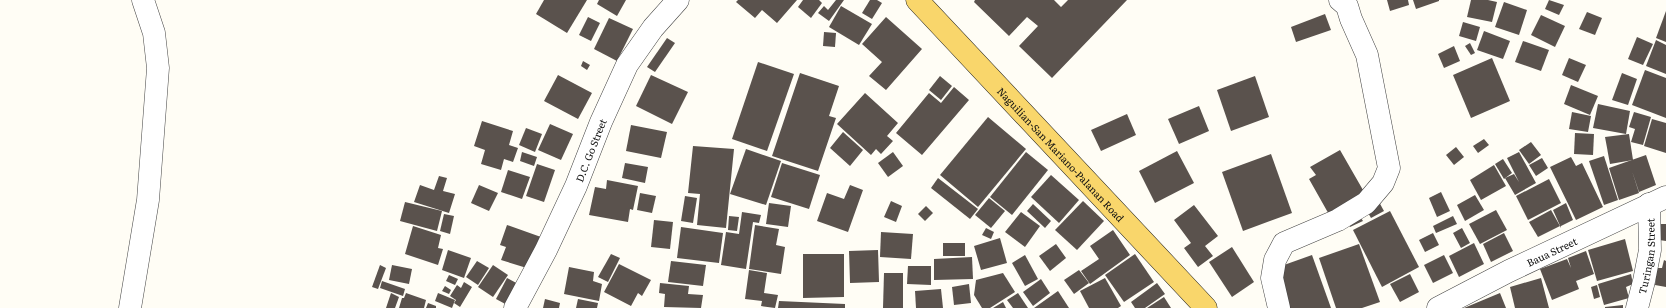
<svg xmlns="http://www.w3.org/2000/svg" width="1666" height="308" viewBox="0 0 1666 308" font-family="Literata,serif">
<rect width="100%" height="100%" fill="#fffdf5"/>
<!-- building -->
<g fill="#5a524d">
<path d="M 544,0 L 587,0 L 567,33 L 536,14 Z"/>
<path d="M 599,0 L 626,0 L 617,16 L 597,4 Z"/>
<path d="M 738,0 L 797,0 L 777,23 L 762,10 L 755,18 L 736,2 Z"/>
<path d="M 803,0 L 819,0 L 822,3 L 811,18 L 798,7 Z"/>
<path d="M 836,0 L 844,0 L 829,21 L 818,13 L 824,6 L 828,10 Z"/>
<path d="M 870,0 L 877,0 L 882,3 L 872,19 L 862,13 Z"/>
<path d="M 975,0 L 1054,0 L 1061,7 L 1068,0 L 1127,0 L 1052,78 L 1019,46 L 1038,26 L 1027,17 L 1009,36 L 974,2 Z"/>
<path d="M 1387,0 L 1408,0 L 1409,5 L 1390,11 Z"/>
<path d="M 1413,0 L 1439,0 L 1439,1 L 1416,9 Z"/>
<path d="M 1471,0 L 1488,0 L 1497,2 L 1492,22 L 1467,17 Z"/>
<path d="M 1549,0 L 1564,5 L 1559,15 L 1545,9 Z"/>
<path d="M 1504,2 L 1527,10 L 1519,35 L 1495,27 Z"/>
<path d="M 841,6 L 872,24 L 859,45 L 829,27 Z"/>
<path d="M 1666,11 L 1666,42 L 1656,38 Z"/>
<path d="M 1587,12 L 1602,18 L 1595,35 L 1579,29 Z"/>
<path d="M 1325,14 L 1331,30 L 1296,42 L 1291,27 Z"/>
<path d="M 1541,15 L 1565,26 L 1555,47 L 1531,35 Z"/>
<path d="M 588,17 L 600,23 L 591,41 L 579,35 Z"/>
<path d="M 886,17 L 922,49 L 886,90 L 869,76 L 882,62 L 862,44 Z"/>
<path d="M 609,18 L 633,29 L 617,61 L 594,49 Z"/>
<path d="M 1463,22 L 1480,27 L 1476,41 L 1459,36 Z"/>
<path d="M 1484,31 L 1510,41 L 1503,59 L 1477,50 Z"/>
<path d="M 824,32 L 836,33 L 835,47 L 823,46 Z"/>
<path d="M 1637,37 L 1653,44 L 1643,65 L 1628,59 Z"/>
<path d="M 667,38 L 675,43 L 655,72 L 647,67 Z"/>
<path d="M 1656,40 L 1666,45 L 1666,74 L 1646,66 Z"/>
<path d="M 1523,41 L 1549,50 L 1541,71 L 1515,62 Z"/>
<path d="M 1470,43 L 1475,53 L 1471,55 L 1465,46 Z"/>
<path d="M 1454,46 L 1460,61 L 1444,68 L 1438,54 Z"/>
<path d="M 1492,58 L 1510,101 L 1471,118 L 1453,75 Z"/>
<path d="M 1569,58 L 1586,65 L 1578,82 L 1562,75 Z"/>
<path d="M 583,61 L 590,65 L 587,70 L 581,66 Z"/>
<path d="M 758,62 L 794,74 L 767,151 L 732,139 Z"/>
<path d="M 1645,70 L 1666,78 L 1666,118 L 1632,105 Z"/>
<path d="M 800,73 L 839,86 L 829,116 L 836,118 L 818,171 L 772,156 Z"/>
<path d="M 1622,73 L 1637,79 L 1628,105 L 1612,100 Z"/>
<path d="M 558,75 L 592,93 L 578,119 L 544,101 Z"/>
<path d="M 651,75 L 688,92 L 672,124 L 636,106 Z"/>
<path d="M 940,76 L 952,86 L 941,100 L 929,90 Z"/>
<path d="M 1255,76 L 1269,117 L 1231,131 L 1217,90 Z"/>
<path d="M 1571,85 L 1598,96 L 1590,115 L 1564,104 Z"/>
<path d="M 954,87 L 969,100 L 922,155 L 896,133 L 929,93 L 941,103 Z"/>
<path d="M 865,93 L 898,123 L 887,136 L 893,141 L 881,154 L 876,149 L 871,155 L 837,124 Z"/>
<path d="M 1598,104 L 1630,111 L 1626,134 L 1593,128 Z"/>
<path d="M 1199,106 L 1209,131 L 1179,144 L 1168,119 Z"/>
<path d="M 1572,112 L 1591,116 L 1588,132 L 1569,129 Z"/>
<path d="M 1634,112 L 1651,117 L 1643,145 L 1631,142 L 1635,129 L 1629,127 Z"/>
<path d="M 1127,114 L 1136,135 L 1101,151 L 1091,130 Z"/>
<path d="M 988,117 L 1026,149 L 978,207 L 940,175 Z"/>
<path d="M 1652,119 L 1666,123 L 1666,153 L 1644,146 Z"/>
<path d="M 482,121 L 513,131 L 509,145 L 518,148 L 513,162 L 504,159 L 501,170 L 481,164 L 485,150 L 474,146 Z"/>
<path d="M 550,124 L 573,134 L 561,160 L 538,150 Z"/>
<path d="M 631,125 L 667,132 L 661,158 L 626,151 Z"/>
<path d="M 526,128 L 542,134 L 535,152 L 519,145 Z"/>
<path d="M 843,132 L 863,150 L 850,166 L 830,148 Z"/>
<path d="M 1575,133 L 1594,134 L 1593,155 L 1574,154 Z"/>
<path d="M 1629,134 L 1633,160 L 1610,164 L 1605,137 Z"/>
<path d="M 1484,139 L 1489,145 L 1478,153 L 1473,146 Z"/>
<path d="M 1531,142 L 1541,155 L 1529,164 L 1519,150 Z"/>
<path d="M 693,146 L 734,149 L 726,228 L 697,225 L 700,194 L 688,193 Z"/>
<path d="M 1456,147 L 1464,157 L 1454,165 L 1446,155 Z"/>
<path d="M 746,149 L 781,161 L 766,205 L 730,194 Z"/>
<path d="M 1340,150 L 1367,197 L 1331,218 L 1309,179 L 1316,175 L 1310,167 Z"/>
<path d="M 1177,151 L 1194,183 L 1155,203 L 1139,171 Z"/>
<path d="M 522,152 L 537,157 L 534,166 L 520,161 Z"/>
<path d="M 893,152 L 903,166 L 888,177 L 878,163 Z"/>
<path d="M 1026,152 L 1048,170 L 1012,215 L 990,197 Z"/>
<path d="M 1519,152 L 1536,183 L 1515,195 L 1505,178 L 1514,174 L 1519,182 L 1507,158 Z"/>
<path d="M 1271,154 L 1292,213 L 1243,231 L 1222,172 Z"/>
<path d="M 1646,155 L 1656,185 L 1639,192 L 1632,171 L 1639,193 L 1619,200 L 1609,168 Z"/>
<path d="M 1604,156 L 1618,200 L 1604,205 L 1589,161 Z"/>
<path d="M 1571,157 L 1576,166 L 1582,163 L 1603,207 L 1576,220 L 1550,167 Z"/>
<path d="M 1542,158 L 1548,168 L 1536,176 L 1529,165 Z"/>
<path d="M 1503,159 L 1512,173 L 1504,179 L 1495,164 Z"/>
<path d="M 625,163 L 648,167 L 645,183 L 622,178 Z"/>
<path d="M 782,163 L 820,175 L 809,209 L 771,197 Z"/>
<path d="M 537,164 L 555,170 L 544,202 L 526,196 Z"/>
<path d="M 1494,165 L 1506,186 L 1481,200 L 1470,180 Z"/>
<path d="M 508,170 L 530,177 L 522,199 L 501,192 Z"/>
<path d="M 1051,175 L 1079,200 L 1059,223 L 1031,197 Z"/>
<path d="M 439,176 L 447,178 L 443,191 L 455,194 L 449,213 L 414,202 L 420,185 L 434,190 Z"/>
<path d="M 938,178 L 978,209 L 970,219 L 931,188 Z"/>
<path d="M 1549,179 L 1561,203 L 1528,220 L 1516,196 Z"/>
<path d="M 607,180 L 638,186 L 633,210 L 630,209 L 628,222 L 589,215 L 595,187 L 606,189 Z"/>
<path d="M 479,185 L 498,193 L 489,211 L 471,203 Z"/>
<path d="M 850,185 L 863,190 L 848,232 L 817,221 L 827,193 L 844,199 Z"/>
<path d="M 1441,192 L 1450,211 L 1437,217 L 1429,198 Z"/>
<path d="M 640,193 L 656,196 L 652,213 L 637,210 Z"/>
<path d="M 1475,195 L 1484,210 L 1465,221 L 1457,205 Z"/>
<path d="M 685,196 L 697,198 L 693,223 L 681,221 Z"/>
<path d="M 989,198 L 1005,211 L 991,228 L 975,215 Z"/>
<path d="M 891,201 L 902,206 L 896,222 L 884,217 Z"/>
<path d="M 1083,201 L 1104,221 L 1077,250 L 1055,230 Z"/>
<path d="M 405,202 L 442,211 L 437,231 L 400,221 Z"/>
<path d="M 1379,202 L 1384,211 L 1371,218 L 1366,209 Z"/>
<path d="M 769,203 L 791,206 L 788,227 L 766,224 Z"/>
<path d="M 1566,203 L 1573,220 L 1561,226 L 1561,228 L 1553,210 Z"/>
<path d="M 1033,204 L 1051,221 L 1045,228 L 1027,211 Z"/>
<path d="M 1194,205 L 1218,236 L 1205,246 L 1213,256 L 1198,267 L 1184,248 L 1191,243 L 1174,220 Z"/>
<path d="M 926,206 L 933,213 L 925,221 L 918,214 Z"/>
<path d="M 1496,210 L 1507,230 L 1480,244 L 1469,224 Z"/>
<path d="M 1551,210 L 1560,226 L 1538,237 L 1529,222 Z"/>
<path d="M 1390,211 L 1419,267 L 1382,287 L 1353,230 Z"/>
<path d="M 742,212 L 761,215 L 759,223 L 753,222 L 746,269 L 721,265 L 726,232 L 739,234 Z"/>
<path d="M 1021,212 L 1040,226 L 1025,247 L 1005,232 Z"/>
<path d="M 444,214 L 454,216 L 450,234 L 440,231 Z"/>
<path d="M 1359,215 L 1363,221 L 1350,227 L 1347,221 Z"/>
<path d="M 729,216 L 739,217 L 737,231 L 728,230 Z"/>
<path d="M 1453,216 L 1457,224 L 1436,233 L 1433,226 Z"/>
<path d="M 654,220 L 673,222 L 670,249 L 651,247 Z"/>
<path d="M 1660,224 L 1666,224 L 1666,241 L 1659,240 Z"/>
<path d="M 507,225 L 541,237 L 530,269 L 501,260 L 506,247 L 500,245 Z"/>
<path d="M 755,225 L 779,229 L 776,245 L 785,247 L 781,274 L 749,269 Z"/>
<path d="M 413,226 L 441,235 L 438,248 L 443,249 L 438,265 L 405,254 Z"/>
<path d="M 681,227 L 723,233 L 719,263 L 677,258 Z"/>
<path d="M 986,228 L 994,232 L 991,239 L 982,235 Z"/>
<path d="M 1462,228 L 1470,243 L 1461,248 L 1453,233 Z"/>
<path d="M 1113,230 L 1130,255 L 1090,284 L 1081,271 L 1099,259 L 1090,246 Z"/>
<path d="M 881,232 L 913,234 L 911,259 L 880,257 Z"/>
<path d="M 1433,233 L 1439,245 L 1425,252 L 1419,240 Z"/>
<path d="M 1504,233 L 1513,251 L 1491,262 L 1483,244 Z"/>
<path d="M 1000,238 L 1007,263 L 981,270 L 974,246 Z"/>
<path d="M 1625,239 L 1633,271 L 1597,281 L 1588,250 Z"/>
<rect x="943" y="243" width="22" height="13"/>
<path d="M 1474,243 L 1484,264 L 1459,277 L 1449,256 Z"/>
<path d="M 1056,244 L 1066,258 L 1050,271 L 1039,256 Z"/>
<path d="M 1359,244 L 1380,302 L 1362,308 L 1336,308 L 1319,258 Z"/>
<path d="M 1232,247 L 1254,282 L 1232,297 L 1209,262 Z"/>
<path d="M 448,250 L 471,258 L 464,278 L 442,270 Z"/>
<path d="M 878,250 L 879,282 L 850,283 L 849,251 Z"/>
<path d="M 1586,251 L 1594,274 L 1576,281 L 1579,289 L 1552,300 L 1540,269 L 1567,259 L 1571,268 L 1568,258 Z"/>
<path d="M 611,254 L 620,258 L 608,282 L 598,277 Z"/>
<path d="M 803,254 L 844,254 L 844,297 L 803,298 Z"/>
<path d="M 1135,254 L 1154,282 L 1124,302 L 1105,275 Z"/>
<path d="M 1025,255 L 1038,279 L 1025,286 L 1012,263 Z"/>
<path d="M 1312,255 L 1331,308 L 1286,308 L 1276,281 L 1284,265 Z"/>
<path d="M 1444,255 L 1453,273 L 1433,283 L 1424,265 Z"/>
<path d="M 972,257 L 973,279 L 934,280 L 934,259 Z"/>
<path d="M 1664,260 L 1666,261 L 1666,287 L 1655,285 L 1657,268 L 1662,268 Z"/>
<path d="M 477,261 L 489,268 L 478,285 L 466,277 Z"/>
<path d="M 671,261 L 706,265 L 703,286 L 668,282 Z"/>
<path d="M 619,264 L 651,280 L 642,296 L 638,293 L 631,306 L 604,292 Z"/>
<path d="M 380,265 L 386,268 L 378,289 L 372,287 Z"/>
<path d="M 392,265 L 412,269 L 409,284 L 389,280 Z"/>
<path d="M 493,265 L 508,275 L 493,297 L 478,287 Z"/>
<path d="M 908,266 L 931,266 L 931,285 L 907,284 Z"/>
<path d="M 569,267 L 594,272 L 593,281 L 602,284 L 599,301 L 564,294 Z"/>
<path d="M 749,270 L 767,273 L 764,293 L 778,295 L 775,308 L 761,306 L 762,301 L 745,299 Z"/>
<path d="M 1079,270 L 1089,283 L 1074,294 L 1064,280 Z"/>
<path d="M 884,273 L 903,273 L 903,308 L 883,308 Z"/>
<path d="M 1003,273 L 1015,292 L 990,308 L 982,308 L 974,295 L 976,280 Z"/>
<path d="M 1410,274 L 1419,292 L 1400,302 L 1390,284 Z"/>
<path d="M 1631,274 L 1633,284 L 1626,287 L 1629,298 L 1604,305 L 1598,284 Z"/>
<path d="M 449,275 L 458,279 L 455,285 L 446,281 Z"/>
<path d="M 507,278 L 520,285 L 509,306 L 496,299 Z"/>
<path d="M 1105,278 L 1121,306 L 1118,308 L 1089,308 L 1080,291 Z"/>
<path d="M 1541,278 L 1549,308 L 1515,308 L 1510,287 Z"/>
<path d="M 1041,279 L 1050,293 L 1033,306 L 1023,292 Z"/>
<path d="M 382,281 L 405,289 L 403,296 L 380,288 Z"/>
<path d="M 464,282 L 472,287 L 460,307 L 454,303 L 456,300 L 450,296 L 457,285 L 461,288 Z"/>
<path d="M 660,283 L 689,286 L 688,294 L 703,295 L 701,308 L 664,307 L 665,294 L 659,293 Z"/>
<path d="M 1157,283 L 1165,294 L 1145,308 L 1135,308 L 1131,302 Z"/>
<path d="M 969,284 L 971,303 L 954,305 L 952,287 Z"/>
<path d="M 1597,285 L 1600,297 L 1594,299 L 1591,287 Z"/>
<path d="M 445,286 L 451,290 L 449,294 L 442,291 Z"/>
<path d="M 941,289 L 943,308 L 916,308 L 915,291 Z"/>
<path d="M 1058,291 L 1069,308 L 1034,308 Z"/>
<path d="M 391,293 L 399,297 L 395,308 L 386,308 Z"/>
<path d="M 406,293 L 426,300 L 424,308 L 399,308 L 402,298 L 404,298 Z"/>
<path d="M 438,293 L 455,300 L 452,308 L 435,301 Z"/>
<path d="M 1018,293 L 1028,308 L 1013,308 L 1007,300 Z"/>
<path d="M 1500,293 L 1506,308 L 1464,308 Z"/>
<path d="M 1164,297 L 1171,308 L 1147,308 Z"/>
<path d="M 545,299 L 560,303 L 559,308 L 543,308 Z"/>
<path d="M 578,299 L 598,303 L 597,308 L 576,308 Z"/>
<path d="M 779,301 L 845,304 L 845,308 L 778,308 Z"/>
<path d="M 1003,302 L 1006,308 L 993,308 Z"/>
<path d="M 428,303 L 436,306 L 436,308 L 426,308 Z"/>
<path d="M 1623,305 L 1623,308 L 1605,308 L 1605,307 Z"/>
</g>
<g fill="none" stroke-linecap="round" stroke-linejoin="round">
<!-- minor casing -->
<g stroke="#444" stroke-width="23">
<g id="minor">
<path d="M 130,308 L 148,200 L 158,68 L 154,33 L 143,0"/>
<path id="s1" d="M 515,308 L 546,250 L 576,186 L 601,122 L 627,65 L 653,28 L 678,0"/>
<path d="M 1279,308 L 1272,278 L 1275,260 L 1284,243 L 1338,220 L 1366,203 L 1383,183 L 1389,168 L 1367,55 L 1351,19 L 1347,6 L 1340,0"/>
<path id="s2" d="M 1438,308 L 1509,271 L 1666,197"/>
<path id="s3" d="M 1637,308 L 1644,281 L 1650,250 L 1649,204"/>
</g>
</g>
<!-- major casing -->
<g stroke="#222" stroke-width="23">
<g id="major">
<path id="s4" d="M 917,0 L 1206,308"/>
</g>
</g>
<!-- minor -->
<use href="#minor" stroke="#fff" stroke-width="22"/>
<!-- major -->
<use href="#major" stroke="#f9d66b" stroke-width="22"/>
</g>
<g text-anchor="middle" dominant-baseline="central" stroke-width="4" stroke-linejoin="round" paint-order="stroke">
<!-- street labels -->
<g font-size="10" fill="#111" stroke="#fff">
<text stroke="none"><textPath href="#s1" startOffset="175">D.C. Go Street</textPath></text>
<text stroke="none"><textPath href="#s4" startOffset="211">Naguilian-San Mariano-Palanan Road</textPath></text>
<text stroke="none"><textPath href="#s2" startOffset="127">Baua Street</textPath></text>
<text stroke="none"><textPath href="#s3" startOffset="53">Turingan Street</textPath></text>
</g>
</g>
</svg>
